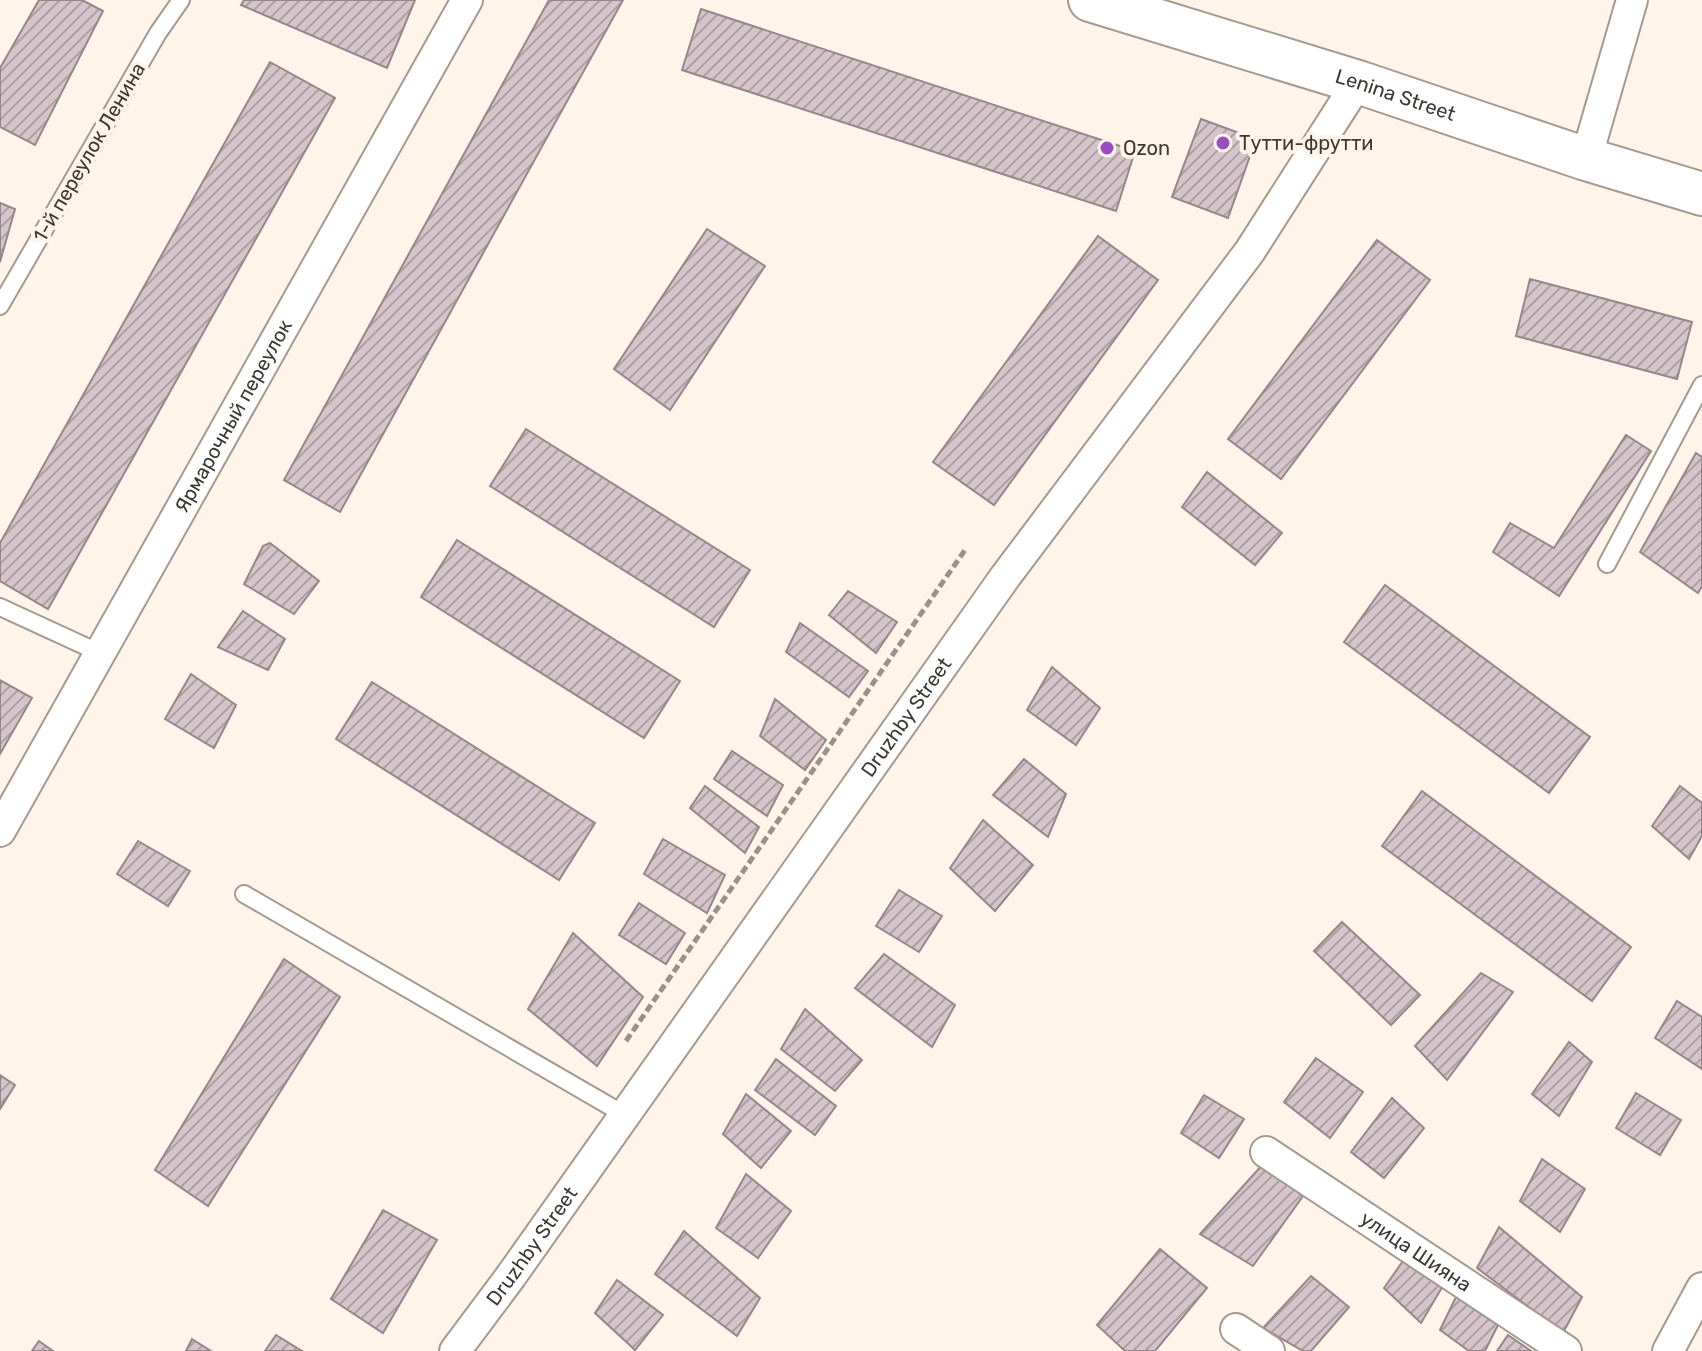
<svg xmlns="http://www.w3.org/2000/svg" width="1702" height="1351" viewBox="0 0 1702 1351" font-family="Rubik,sans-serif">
<defs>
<pattern id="building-hatch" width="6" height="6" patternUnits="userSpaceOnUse" patternTransform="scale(2)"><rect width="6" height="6" fill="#d5c5ca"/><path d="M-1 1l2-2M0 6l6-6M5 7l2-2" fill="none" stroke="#aea1a5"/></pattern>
</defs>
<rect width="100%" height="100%" fill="#fff4e9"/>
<!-- building -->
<g fill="url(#building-hatch)" stroke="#95878b" stroke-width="2">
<path d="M 39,0 L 82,0 L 103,11 L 35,145 L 0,127 L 0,68 Z"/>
<path d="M 244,0 L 415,0 L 387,68 L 241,5 Z"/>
<path d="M 549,0 L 623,0 L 340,512 L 284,480 Z"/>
<path d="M 701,9 L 1135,151 L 1116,211 L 682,70 Z"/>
<path d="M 270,62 L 335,98 L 48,609 L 0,581 L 0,543 Z"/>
<path d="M 1201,119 L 1256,139 L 1228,218 L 1172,197 Z"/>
<path d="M 0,203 L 15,209 L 0,262 Z"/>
<path d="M 707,229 L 765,266 L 670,410 L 614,369 Z"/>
<path d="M 1098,236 L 1158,280 L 994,505 L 933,462 Z"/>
<path d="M 1377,240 L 1430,280 L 1281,479 L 1228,439 Z"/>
<path d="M 1530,279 L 1692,322 L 1677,379 L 1516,336 Z"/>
<path d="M 526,429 L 750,570 L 714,627 L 490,486 Z"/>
<path d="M 1626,435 L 1651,451 L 1559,596 L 1493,552 L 1510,523 L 1554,548 Z"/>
<path d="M 1696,453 L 1702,457 L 1702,586 L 1698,593 L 1640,552 Z"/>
<path d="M 1207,472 L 1282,533 L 1255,565 L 1182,507 Z"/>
<path d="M 457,540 L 680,681 L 644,738 L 421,597 Z"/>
<path d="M 270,543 L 319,581 L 294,614 L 244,584 L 263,546 Z"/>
<path d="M 1385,585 L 1590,737 L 1549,793 L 1344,642 Z"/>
<path d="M 848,591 L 897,622 L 876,653 L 829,615 Z"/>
<path d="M 243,611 L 285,639 L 268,670 L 218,647 Z"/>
<path d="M 800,623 L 868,671 L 849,697 L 786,652 Z"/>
<path d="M 1052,667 L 1100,708 L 1076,745 L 1027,710 Z"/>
<path d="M 191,674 L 236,705 L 214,748 L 165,719 Z"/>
<path d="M 0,680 L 32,698 L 0,754 Z"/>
<path d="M 372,682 L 595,823 L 559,880 L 336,739 Z"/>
<path d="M 775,699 L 826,740 L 805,770 L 760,736 Z"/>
<path d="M 732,751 L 783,785 L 767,816 L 714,779 Z"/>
<path d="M 1024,759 L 1066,794 L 1048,837 L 993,795 Z"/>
<path d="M 705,786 L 759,827 L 745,853 L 690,808 Z"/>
<path d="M 1680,786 L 1702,803 L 1702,836 L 1689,859 L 1652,826 Z"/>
<path d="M 1422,791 L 1631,947 L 1592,1001 L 1382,846 Z"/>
<path d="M 983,820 L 1033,865 L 995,911 L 950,868 Z"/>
<path d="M 663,839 L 725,875 L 707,913 L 644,874 Z"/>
<path d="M 138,841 L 190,871 L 168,906 L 117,874 Z"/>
<path d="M 899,890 L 942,916 L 919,952 L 876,926 Z"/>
<path d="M 639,903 L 685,933 L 666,964 L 619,935 Z"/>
<path d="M 1342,922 L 1420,995 L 1391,1025 L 1314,951 Z"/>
<path d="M 573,933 L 643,997 L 597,1066 L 528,1009 Z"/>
<path d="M 884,954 L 955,1005 L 932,1047 L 855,988 Z"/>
<path d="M 284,959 L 340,997 L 208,1206 L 155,1170 Z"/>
<path d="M 1481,973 L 1513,992 L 1447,1080 L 1415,1046 Z"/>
<path d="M 1677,1001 L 1702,1017 L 1702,1069 L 1655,1038 Z"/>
<path d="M 805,1009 L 862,1060 L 835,1091 L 781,1049 Z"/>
<path d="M 1569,1042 L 1592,1062 L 1559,1116 L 1532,1094 Z"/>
<path d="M 1316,1058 L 1363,1092 L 1330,1138 L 1284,1102 Z"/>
<path d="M 776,1059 L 836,1106 L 815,1135 L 755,1090 Z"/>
<path d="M 0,1075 L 15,1085 L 0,1109 Z"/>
<path d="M 1636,1093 L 1681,1120 L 1660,1155 L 1616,1128 Z"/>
<path d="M 746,1094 L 791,1131 L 761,1168 L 723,1134 Z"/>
<path d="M 1204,1095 L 1244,1119 L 1219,1158 L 1181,1133 Z"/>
<path d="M 1392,1098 L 1424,1128 L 1384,1178 L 1351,1152 Z"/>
<path d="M 1542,1159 L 1585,1189 L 1560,1232 L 1520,1201 Z"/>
<path d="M 1264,1163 L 1303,1196 L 1253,1266 L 1200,1234 Z"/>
<path d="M 746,1174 L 791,1211 L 758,1258 L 716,1228 Z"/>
<path d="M 383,1210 L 437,1240 L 383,1333 L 331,1299 Z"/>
<path d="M 1499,1227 L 1582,1297 L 1563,1333 L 1477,1268 Z"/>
<path d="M 684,1231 L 760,1298 L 737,1336 L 655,1274 Z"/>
<path d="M 1160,1249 L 1207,1288 L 1155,1351 L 1125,1351 L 1097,1325 Z"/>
<path d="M 1405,1258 L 1444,1284 L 1421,1323 L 1384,1288 Z"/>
<path d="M 1311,1276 L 1349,1307 L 1311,1351 L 1303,1351 L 1263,1328 Z"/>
<path d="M 617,1280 L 663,1315 L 635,1350 L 595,1313 Z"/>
<path d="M 1456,1297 L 1498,1325 L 1485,1351 L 1469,1351 L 1440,1330 Z"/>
<path d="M 276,1335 L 302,1351 L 265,1351 Z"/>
<path d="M 1508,1335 L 1531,1351 L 1497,1351 Z"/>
<path d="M 192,1339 L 211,1351 L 186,1351 Z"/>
<path d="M 39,1341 L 53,1351 L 32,1351 Z"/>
</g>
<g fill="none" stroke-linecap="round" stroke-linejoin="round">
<!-- service casing -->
<g stroke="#a49a90" stroke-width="20">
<g id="service">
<path d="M 0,306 L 158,33 L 181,0"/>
<path d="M 1607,564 L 1702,385"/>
<path d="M 0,607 L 100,653"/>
<path d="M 244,894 L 625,1115"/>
</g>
</g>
<!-- minor casing -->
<g stroke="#a49a90" stroke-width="34">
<g id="minor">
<path d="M 1586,159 L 1632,0"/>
<path id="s1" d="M 0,831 L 467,0"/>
<path id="s2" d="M 1266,1152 L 1566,1351"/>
<path d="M 1236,1329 L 1269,1351"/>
<path id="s3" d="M 455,1351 L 511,1276 L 1005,577 L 1250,251 L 1358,82"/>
<path d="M 1668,1351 L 1702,1288"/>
</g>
</g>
<!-- secondary casing -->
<g stroke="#a49a90" stroke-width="46">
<g id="secondary">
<path id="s4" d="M 1090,0 L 1358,82 L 1586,159 L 1702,194"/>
</g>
</g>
<!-- path -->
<path stroke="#9a928a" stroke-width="5" stroke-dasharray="8 4" stroke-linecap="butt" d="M 626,1041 L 965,550"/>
<!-- service -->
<use href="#service" stroke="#fff" stroke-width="16"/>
<!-- minor -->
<use href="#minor" stroke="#fff" stroke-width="30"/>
<!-- secondary -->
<use href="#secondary" stroke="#fff" stroke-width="42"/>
</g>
<!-- markers -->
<g fill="#984ec0" stroke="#fff4e9" stroke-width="3">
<circle cx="1223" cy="143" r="8"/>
<circle cx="1107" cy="148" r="8"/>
</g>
<g text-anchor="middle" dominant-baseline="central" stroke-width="8" stroke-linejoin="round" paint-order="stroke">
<!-- street labels -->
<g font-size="20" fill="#3d3834" stroke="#fff4e9">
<text stroke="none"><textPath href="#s4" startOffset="320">Lenina Street</textPath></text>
<text transform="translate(89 152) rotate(-60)">1-й переулок Ленина</text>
<text stroke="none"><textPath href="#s1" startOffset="476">Ярмарочный переулок</textPath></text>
<text stroke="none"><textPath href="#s3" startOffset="778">Druzhby Street</textPath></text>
<text stroke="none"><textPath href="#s3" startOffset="130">Druzhby Street</textPath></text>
<text stroke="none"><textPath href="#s2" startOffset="180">улица Шияна</textPath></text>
</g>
<!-- poi labels -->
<g font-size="20" fill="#3d3834" stroke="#fff4e9" text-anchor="start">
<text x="1239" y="143">Тутти-фрутти</text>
<text x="1123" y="148">Ozon</text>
</g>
</g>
</svg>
